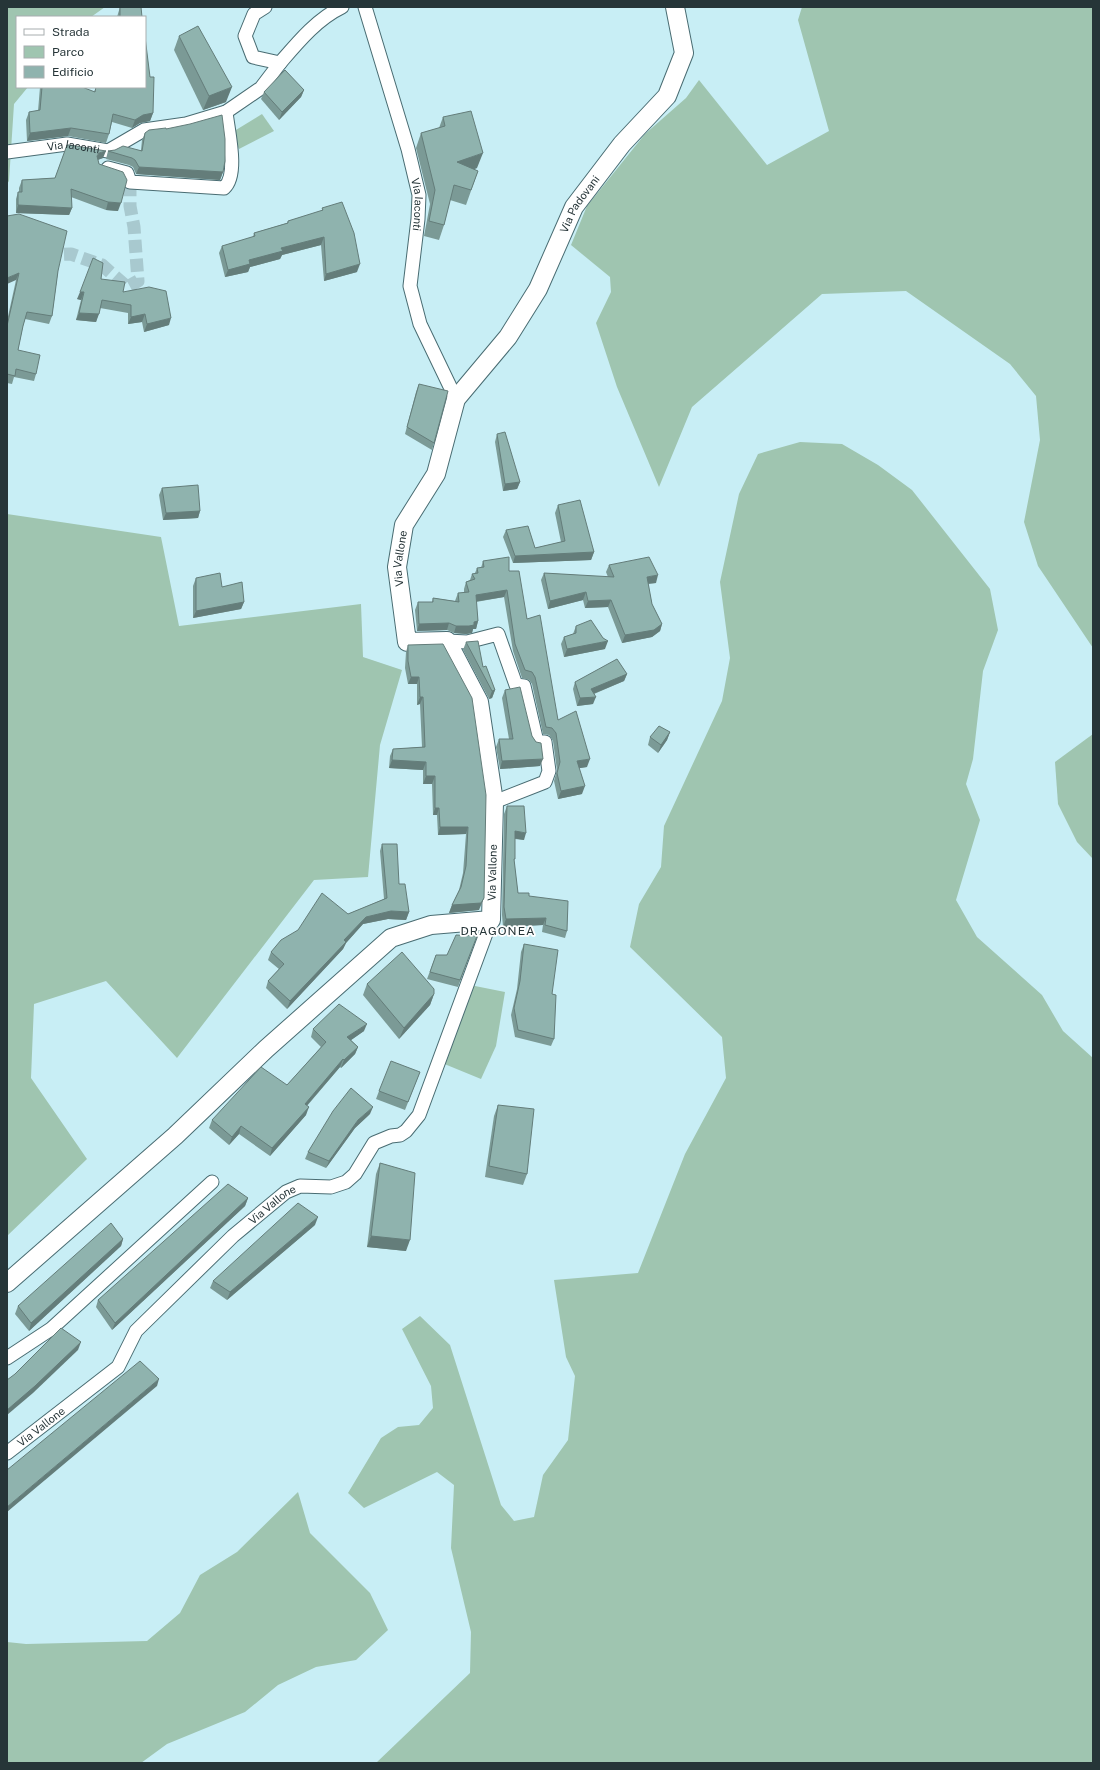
<svg xmlns="http://www.w3.org/2000/svg" width="1100" height="1770" viewBox="0 0 1100 1770" font-family="'Public Sans',sans-serif">
<rect width="100%" height="100%" fill="#c8eef5"/>
<!-- green -->
<g fill="#9fc5b0">
<path d="M 7,7 L 105,7 L 91,17 L 17,17 L 17,87 L 28,87 L 14,104 L 9,181 L 7,184 Z"/>
<path d="M 802,7 L 1093,7 L 1093,648 L 1038,566 L 1024,522 L 1040,440 L 1036,396 L 1010,364 L 906,291 L 822,294 L 692,407 L 659,487 L 617,387 L 596,323 L 611,292 L 610,277 L 571,245 L 587,206 L 645,134 L 686,98 L 699,80 L 767,165 L 829,131 L 798,20 Z"/>
<path d="M 262,114 L 274,131 L 239,149 L 231,133 Z"/>
<path d="M 800,442 L 842,444 L 878,465 L 912,490 L 990,589 L 998,630 L 983,671 L 973,759 L 966,784 L 980,820 L 956,900 L 977,937 L 1042,995 L 1063,1031 L 1093,1058 L 1093,1763 L 376,1763 L 470,1673 L 471,1632 L 451,1548 L 454,1485 L 437,1472 L 364,1508 L 348,1493 L 381,1438 L 398,1427 L 419,1425 L 433,1408 L 431,1386 L 402,1329 L 420,1316 L 450,1345 L 501,1505 L 514,1521 L 534,1517 L 543,1475 L 568,1440 L 575,1376 L 566,1357 L 554,1280 L 638,1273 L 685,1154 L 726,1078 L 722,1037 L 630,947 L 639,904 L 661,867 L 664,826 L 722,701 L 730,658 L 720,582 L 739,494 L 758,454 Z"/>
<path d="M 7,514 L 161,537 L 179,626 L 361,604 L 363,657 L 402,670 L 380,745 L 368,877 L 314,880 L 177,1058 L 106,981 L 34,1004 L 31,1078 L 87,1159 L 7,1236 Z"/>
<path d="M 1093,734 L 1093,859 L 1077,842 L 1058,804 L 1055,762 Z"/>
<path d="M 470,985 L 505,992 L 496,1046 L 481,1079 L 442,1063 Z"/>
<path d="M 298,1492 L 310,1533 L 370,1593 L 388,1630 L 356,1660 L 316,1667 L 278,1685 L 245,1712 L 167,1744 L 141,1763 L 7,1763 L 7,1642 L 26,1644 L 147,1641 L 180,1613 L 200,1575 L 237,1552 Z"/>
</g>
<g fill="none" stroke-linecap="round" stroke-linejoin="round">
<!-- street-tunnel -->
<path stroke="#a8c9cf" stroke-width="13" stroke-dasharray="13 6" stroke-linecap="butt" d="M 45,255 L 71,254 L 102,265 L 127,287 L 138,281 L 134,227 L 130,206 L 130,182"/>
<!-- street casing -->
<g stroke="#496c72" stroke-width="15">
<g id="street">
<path d="M 265,7 L 254,14 L 245,36 L 253,57 L 280,63 C 298,42 317,19 342,7"/>
<path id="s1" d="M 365,7 L 408,149 L 419,195 L 418,219 L 410,286 L 420,324 L 456,399"/>
<path id="s2" d="M 7,152 L 67,144 L 108,151 L 144,130 L 186,124 L 226,112 L 261,88 L 280,63"/>
<path d="M 108,168 L 127,173 L 130,182 L 224,188 C 239,175 228,131 226,112"/>
<path d="M 447,641 L 467,642 L 498,634 L 516,685 L 524,686 L 537,742 L 545,742 L 549,771 L 545,782 L 494,802"/>
<path d="M 7,1358 L 51,1329 L 212,1182"/>
<path id="s3" d="M 7,1453 L 118,1367 L 136,1331 L 233,1236 L 286,1192 L 300,1186 L 331,1187 L 346,1182 L 355,1174 L 374,1143 L 391,1136 L 400,1135 L 406,1131 L 419,1115 L 491,920"/>
</g>
</g>
<!-- secondary casing -->
<g stroke="#496c72" stroke-width="20">
<g id="secondary">
<path id="s4" d="M 7,1283 L 175,1136 L 266,1049 L 391,938 L 431,925 L 491,920 L 494,802 L 479,702 L 447,641 L 407,642 L 397,567 L 404,525 L 436,474 L 456,399 L 508,337 L 538,289 L 574,207 L 622,144 L 667,96 L 684,53 L 675,7"/>
</g>
</g>
<!-- street -->
<use href="#street" stroke="#fff" stroke-width="13"/>
<!-- secondary -->
<use href="#secondary" stroke="#fff" stroke-width="18"/>
</g>
<!-- wall -->
<g fill="#7b9a96">
<path d="M 120,7 L 142,17 L 117,17 Z"/>
<path d="M 179,36 L 226,102 L 203,110 L 174,50 Z"/>
<path d="M 40,87 L 82,87 L 94,92 L 96,87 L 145,87 L 153,113 L 150,121 L 140,123 L 132,128 L 112,122 L 109,134 L 106,143 L 68,136 L 27,141 L 26,120 L 29,112 L 38,111 Z"/>
<path d="M 304,90 L 301,97 L 279,120 L 261,99 L 264,92 Z"/>
<path d="M 443,117 L 477,168 L 474,169 L 478,171 L 466,205 L 450,200 L 444,225 L 439,240 L 424,236 L 430,204 L 416,148 L 421,133 L 439,128 Z"/>
<path d="M 166,129 L 223,172 L 220,180 L 136,174 L 133,167 L 129,165 L 106,159 L 108,151 L 141,150 L 142,140 L 145,133 Z"/>
<path d="M 67,145 L 103,158 L 98,160 L 99,164 L 118,211 L 106,210 L 71,197 L 72,208 L 69,215 L 16,213 L 16,199 L 18,192 L 19,192 L 19,188 L 22,180 L 55,178 Z"/>
<path d="M 322,208 L 357,272 L 324,281 L 321,245 L 282,255 L 280,259 L 250,267 L 248,272 L 225,277 L 219,253 L 222,246 L 253,237 L 254,233 L 287,223 L 288,221 L 322,211 Z"/>
<path d="M 7,216 L 58,271 L 52,316 L 49,324 L 25,319 L 23,326 L 18,350 L 36,374 L 34,381 L 14,377 L 12,384 L 7,383 L 7,321 L 16,280 Z"/>
<path d="M 101,279 L 123,292 L 169,325 L 144,332 L 142,322 L 128,324 L 128,313 L 100,308 L 96,322 L 76,320 L 81,300 L 77,299 Z"/>
<path d="M 419,384 L 434,443 L 432,450 L 405,434 L 416,392 Z"/>
<path d="M 497,434 L 520,482 L 517,489 L 503,491 L 495,442 Z"/>
<path d="M 162,488 L 200,511 L 198,518 L 163,520 L 159,495 Z"/>
<path d="M 558,505 L 594,552 L 591,560 L 513,563 L 503,537 L 506,530 L 535,548 L 561,542 L 555,513 Z"/>
<path d="M 483,561 L 509,571 L 527,619 L 558,720 L 587,767 L 579,768 L 582,794 L 558,799 L 554,781 L 557,770 L 553,741 L 549,735 L 543,734 L 532,684 L 529,680 L 522,678 L 513,651 L 504,597 L 476,602 L 478,621 L 476,629 L 473,629 L 472,633 L 466,634 L 454,633 L 447,630 L 417,631 L 415,610 L 418,602 L 432,602 L 433,598 L 455,601 L 458,593 L 464,593 L 464,589 L 466,582 L 470,580 L 472,574 L 475,573 L 477,568 L 481,568 Z"/>
<path d="M 609,565 L 656,583 L 648,584 L 652,604 L 662,624 L 660,631 L 652,637 L 622,643 L 608,607 L 585,608 L 583,600 L 548,609 L 541,580 L 544,573 L 608,577 L 606,572 Z"/>
<path d="M 196,578 L 222,587 L 244,602 L 241,609 L 193,618 L 193,586 Z"/>
<path d="M 576,626 L 605,649 L 564,657 L 561,644 L 564,637 L 573,634 Z"/>
<path d="M 466,642 L 483,667 L 495,690 L 492,698 L 489,699 L 463,650 Z"/>
<path d="M 408,645 L 472,698 L 479,910 L 449,913 L 452,905 L 459,890 L 463,873 L 466,834 L 438,835 L 437,815 L 433,815 L 432,784 L 423,784 L 423,770 L 389,768 L 390,756 L 393,749 L 422,747 L 420,704 L 417,705 L 417,684 L 408,684 L 405,668 L 406,652 Z"/>
<path d="M 627,674 L 624,681 L 594,694 L 593,704 L 577,706 L 573,689 L 575,682 Z"/>
<path d="M 505,690 L 532,736 L 536,742 L 540,766 L 500,769 L 496,747 L 499,739 L 509,739 L 502,698 Z"/>
<path d="M 670,732 L 667,740 L 658,753 L 648,745 L 650,737 Z"/>
<path d="M 507,806 L 524,840 L 515,839 L 514,862 L 518,893 L 529,896 L 567,931 L 565,938 L 542,932 L 543,925 L 503,927 L 502,915 L 504,814 Z"/>
<path d="M 382,844 L 399,884 L 409,912 L 406,920 L 388,919 L 363,924 L 346,943 L 343,949 L 287,1009 L 266,988 L 268,981 L 279,969 L 268,960 L 271,952 L 348,914 L 384,899 L 380,851 Z"/>
<path d="M 477,936 L 458,987 L 427,979 L 436,955 L 447,955 Z"/>
<path d="M 524,944 L 552,994 L 554,1039 L 551,1046 L 515,1037 L 511,1015 L 517,989 L 521,952 Z"/>
<path d="M 367,984 L 434,994 L 430,1005 L 399,1039 L 363,995 Z"/>
<path d="M 313,1029 L 364,1031 L 351,1040 L 358,1047 L 355,1054 L 341,1068 L 340,1067 L 307,1106 L 306,1115 L 270,1156 L 239,1134 L 229,1145 L 209,1128 L 212,1120 L 287,1085 L 321,1047 L 311,1037 Z"/>
<path d="M 420,1072 L 405,1110 L 376,1099 L 379,1091 Z"/>
<path d="M 498,1105 L 527,1174 L 523,1185 L 485,1177 L 494,1116 Z"/>
<path d="M 370,1114 L 355,1128 L 326,1168 L 305,1159 L 308,1152 Z"/>
<path d="M 380,1163 L 406,1251 L 367,1247 L 376,1174 Z"/>
<path d="M 248,1198 L 245,1206 L 112,1330 L 96,1307 L 98,1300 Z"/>
<path d="M 315,1225 L 227,1300 L 210,1288 L 213,1281 Z"/>
<path d="M 123,1239 L 121,1246 L 29,1331 L 15,1314 L 18,1306 Z"/>
</g>
<!-- shaded-wall -->
<g fill="#647d7a">
<path d="M 232,87 L 226,102 L 203,110 L 209,96 Z"/>
<path d="M 304,90 L 301,97 L 279,120 L 282,112 Z"/>
<path d="M 153,113 L 150,121 L 140,123 L 132,128 L 135,120 L 143,115 Z"/>
<path d="M 71,128 L 68,136 L 27,141 L 30,133 Z"/>
<path d="M 106,151 L 103,158 L 97,160 L 97,156 L 99,153 Z"/>
<path d="M 483,153 L 477,168 L 452,177 L 457,162 Z"/>
<path d="M 139,167 L 223,172 L 220,180 L 136,174 Z"/>
<path d="M 108,202 L 121,203 L 118,211 L 106,210 Z"/>
<path d="M 18,205 L 72,208 L 69,215 L 16,213 Z"/>
<path d="M 324,237 L 321,245 L 282,255 L 280,259 L 250,267 L 248,272 L 225,277 L 228,270 L 249,260 L 281,248 Z"/>
<path d="M 360,264 L 357,272 L 324,281 L 326,274 Z"/>
<path d="M 19,273 L 16,280 L 7,284 L 7,278 Z"/>
<path d="M 80,292 L 84,292 L 81,300 L 77,299 Z"/>
<path d="M 79,313 L 99,314 L 96,322 L 76,320 Z"/>
<path d="M 145,314 L 142,322 L 128,324 L 131,317 Z"/>
<path d="M 171,318 L 169,325 L 144,332 L 147,324 Z"/>
<path d="M 520,482 L 517,489 L 503,491 L 505,484 Z"/>
<path d="M 200,511 L 198,518 L 163,520 L 166,513 Z"/>
<path d="M 594,552 L 591,560 L 513,563 L 515,556 Z"/>
<path d="M 658,575 L 656,583 L 644,584 L 647,577 Z"/>
<path d="M 507,590 L 504,597 L 473,602 L 476,595 Z"/>
<path d="M 586,592 L 583,600 L 548,609 L 550,601 Z"/>
<path d="M 611,600 L 608,607 L 585,608 L 588,601 Z"/>
<path d="M 244,602 L 241,609 L 193,618 L 196,611 Z"/>
<path d="M 478,621 L 476,629 L 473,629 L 472,633 L 466,634 L 454,633 L 456,626 L 474,622 Z"/>
<path d="M 449,623 L 447,630 L 417,631 L 419,624 Z"/>
<path d="M 662,624 L 660,631 L 652,637 L 622,643 L 625,635 Z"/>
<path d="M 608,641 L 605,649 L 564,657 L 567,649 Z"/>
<path d="M 627,674 L 624,681 L 588,696 L 591,689 Z"/>
<path d="M 411,677 L 419,677 L 417,684 L 408,684 Z"/>
<path d="M 495,690 L 492,698 L 489,699 L 492,691 Z"/>
<path d="M 420,697 L 423,697 L 420,704 L 417,705 Z"/>
<path d="M 596,697 L 593,704 L 577,706 L 580,698 Z"/>
<path d="M 670,732 L 667,740 L 658,753 L 661,745 Z"/>
<path d="M 543,759 L 540,766 L 500,769 L 502,761 Z"/>
<path d="M 590,759 L 587,767 L 574,769 L 577,761 Z"/>
<path d="M 392,760 L 426,762 L 423,770 L 389,768 Z"/>
<path d="M 426,776 L 435,776 L 432,784 L 423,784 Z"/>
<path d="M 585,786 L 582,794 L 558,799 L 561,791 Z"/>
<path d="M 435,808 L 439,808 L 437,815 L 433,815 Z"/>
<path d="M 440,827 L 468,827 L 466,834 L 438,835 Z"/>
<path d="M 515,831 L 526,833 L 524,840 L 512,838 Z"/>
<path d="M 484,898 L 479,910 L 449,913 L 452,905 Z"/>
<path d="M 391,911 L 409,912 L 406,920 L 388,919 L 363,924 L 346,943 L 343,949 L 287,1009 L 290,1001 L 344,940 L 366,917 Z"/>
<path d="M 546,918 L 543,925 L 503,927 L 506,919 Z"/>
<path d="M 434,994 L 430,1005 L 399,1039 L 404,1028 Z"/>
<path d="M 367,1024 L 364,1031 L 344,1045 L 347,1037 Z"/>
<path d="M 358,1047 L 355,1054 L 341,1068 L 344,1060 Z"/>
<path d="M 343,1059 L 340,1067 L 302,1111 L 305,1104 Z"/>
<path d="M 309,1107 L 306,1115 L 270,1156 L 272,1148 Z"/>
<path d="M 373,1107 L 370,1114 L 355,1128 L 326,1168 L 329,1161 L 358,1120 Z"/>
<path d="M 241,1126 L 239,1134 L 229,1145 L 232,1137 Z"/>
<path d="M 248,1198 L 245,1206 L 112,1330 L 115,1323 Z"/>
<path d="M 318,1217 L 315,1225 L 227,1300 L 230,1292 Z"/>
<path d="M 371,1236 L 410,1240 L 406,1251 L 367,1247 Z"/>
<path d="M 123,1239 L 121,1246 L 29,1331 L 31,1323 Z"/>
<path d="M 81,1342 L 78,1350 L 33,1393 L 7,1415 L 7,1410 Z"/>
<path d="M 159,1379 L 157,1386 L 7,1512 L 7,1507 Z"/>
</g>
<!-- building -->
<g fill="#8fb3ae" stroke="#647d7a">
<path d="M 120,7 L 141,7 L 142,17 L 120,17 Z"/>
<path d="M 198,26 L 232,87 L 209,96 L 179,36 Z"/>
<path d="M 145,37 L 150,77 L 154,77 L 153,113 L 143,115 L 135,120 L 113,114 L 109,134 L 71,128 L 30,133 L 29,112 L 40,110 L 42,87 L 82,87 L 95,92 L 96,87 L 145,87 Z"/>
<path d="M 285,70 L 304,90 L 282,112 L 264,92 Z"/>
<path d="M 471,111 L 483,153 L 457,162 L 478,171 L 471,190 L 454,185 L 444,225 L 429,221 L 435,190 L 421,133 L 445,126 L 443,117 Z"/>
<path d="M 222,115 L 225,139 L 225,161 L 223,172 L 139,167 L 135,160 L 132,158 L 108,151 L 115,150 L 123,146 L 142,151 L 145,133 L 149,130 L 166,128 L 166,129 L 190,124 Z"/>
<path d="M 67,145 L 70,145 L 106,151 L 99,153 L 97,156 L 99,164 L 123,172 L 127,180 L 121,203 L 108,202 L 71,189 L 72,208 L 18,205 L 18,192 L 22,192 L 22,180 L 55,178 Z"/>
<path d="M 342,202 L 354,233 L 360,264 L 326,274 L 324,237 L 281,248 L 283,251 L 249,260 L 250,264 L 228,270 L 222,246 L 255,236 L 254,233 L 288,223 L 288,221 L 323,210 L 322,208 Z"/>
<path d="M 19,214 L 67,231 L 58,271 L 52,316 L 27,312 L 23,326 L 18,350 L 40,355 L 36,374 L 16,369 L 15,376 L 7,374 L 7,326 L 19,273 L 7,278 L 7,216 Z"/>
<path d="M 93,258 L 103,263 L 101,279 L 125,282 L 123,292 L 149,287 L 166,291 L 171,318 L 147,324 L 145,314 L 131,317 L 131,305 L 102,300 L 99,314 L 79,313 L 84,292 L 80,292 Z"/>
<path d="M 419,384 L 448,391 L 434,443 L 407,427 Z"/>
<path d="M 505,432 L 520,482 L 505,484 L 497,434 Z"/>
<path d="M 198,485 L 200,511 L 166,513 L 162,488 Z"/>
<path d="M 580,500 L 594,552 L 515,556 L 506,530 L 528,526 L 535,548 L 565,541 L 558,505 Z"/>
<path d="M 509,557 L 509,571 L 519,571 L 527,619 L 540,615 L 558,720 L 576,711 L 590,759 L 577,761 L 585,786 L 561,791 L 557,773 L 560,762 L 556,733 L 552,728 L 546,727 L 535,677 L 532,672 L 525,670 L 515,644 L 507,590 L 476,595 L 478,621 L 474,622 L 474,625 L 469,626 L 456,626 L 449,623 L 419,624 L 418,602 L 433,602 L 433,598 L 459,602 L 458,593 L 469,592 L 466,582 L 475,579 L 472,574 L 478,573 L 477,568 L 484,567 L 483,561 Z"/>
<path d="M 649,557 L 658,575 L 647,577 L 652,604 L 662,624 L 654,630 L 625,635 L 611,600 L 588,601 L 586,592 L 550,601 L 544,573 L 614,577 L 609,565 Z"/>
<path d="M 220,573 L 222,587 L 242,582 L 244,602 L 196,611 L 196,578 Z"/>
<path d="M 591,620 L 603,638 L 608,641 L 567,649 L 564,637 L 576,633 L 576,626 Z"/>
<path d="M 478,641 L 483,667 L 486,666 L 495,690 L 492,691 L 466,642 Z"/>
<path d="M 443,644 L 472,698 L 486,795 L 484,898 L 481,903 L 452,905 L 461,887 L 466,866 L 468,827 L 440,827 L 439,808 L 435,808 L 435,776 L 426,776 L 426,762 L 392,760 L 393,749 L 425,747 L 423,697 L 420,697 L 419,677 L 411,677 L 408,661 L 408,645 Z"/>
<path d="M 617,659 L 627,674 L 591,689 L 596,697 L 580,698 L 575,682 Z"/>
<path d="M 520,687 L 532,736 L 536,742 L 541,743 L 543,759 L 502,761 L 499,739 L 513,739 L 505,690 Z"/>
<path d="M 659,726 L 670,732 L 661,745 L 650,737 Z"/>
<path d="M 507,806 L 524,806 L 526,833 L 515,831 L 515,859 L 514,859 L 518,893 L 529,893 L 529,896 L 568,901 L 567,931 L 545,925 L 546,918 L 506,919 L 504,907 Z"/>
<path d="M 382,844 L 397,844 L 399,884 L 405,884 L 409,912 L 391,911 L 366,917 L 344,940 L 346,942 L 290,1001 L 268,981 L 284,964 L 271,952 L 281,940 L 298,930 L 322,893 L 348,914 L 387,898 Z"/>
<path d="M 456,935 L 477,936 L 460,980 L 430,972 L 436,955 L 447,955 Z"/>
<path d="M 524,944 L 558,950 L 552,994 L 556,995 L 554,1039 L 518,1030 L 514,1008 L 520,981 Z"/>
<path d="M 402,952 L 434,989 L 434,994 L 404,1028 L 367,984 Z"/>
<path d="M 339,1004 L 367,1024 L 347,1037 L 358,1047 L 344,1060 L 343,1059 L 305,1104 L 309,1107 L 272,1148 L 241,1126 L 232,1137 L 212,1120 L 261,1067 L 287,1085 L 326,1042 L 313,1029 Z"/>
<path d="M 391,1061 L 420,1072 L 408,1102 L 379,1091 Z"/>
<path d="M 351,1088 L 373,1107 L 358,1120 L 329,1161 L 308,1152 L 333,1111 Z"/>
<path d="M 498,1105 L 534,1109 L 527,1174 L 489,1166 Z"/>
<path d="M 380,1163 L 415,1173 L 410,1240 L 371,1236 Z"/>
<path d="M 228,1184 L 248,1198 L 115,1323 L 98,1300 Z"/>
<path d="M 298,1203 L 318,1217 L 230,1292 L 213,1281 Z"/>
<path d="M 111,1223 L 123,1239 L 31,1323 L 18,1306 Z"/>
<path d="M 61,1328 L 81,1342 L 35,1386 L 7,1410 L 7,1380 L 15,1374 Z"/>
<path d="M 140,1361 L 159,1379 L 7,1507 L 7,1470 Z"/>
</g>
<g text-anchor="middle" dominant-baseline="central" stroke-width="3.5" stroke-linejoin="round" paint-order="stroke">
<!-- street labels -->
<g font-size="11" fill="#263538" stroke="#fff">
<text stroke="none"><textPath href="#s2" startOffset="67">Via Iaconti</textPath></text>
<text stroke="none"><textPath href="#s1" startOffset="205">Via Iaconti</textPath></text>
<text stroke="none"><textPath href="#s4" startOffset="1435">Via Padovani</textPath></text>
<text stroke="none"><textPath href="#s4" startOffset="1031">Via Vallone</textPath></text>
<text stroke="none"><textPath href="#s4" startOffset="666">Via Vallone</textPath></text>
<text stroke="none"><textPath href="#s3" startOffset="367">Via Vallone</textPath></text>
<text stroke="none"><textPath href="#s3" startOffset="43">Via Vallone</textPath></text>
</g>
<!-- neighbourhood labels -->
<g font-size="12" letter-spacing="1" fill="#263538" stroke="#fff">
<text x="498" y="931">DRAGONEA</text>
</g>
</g>
<!-- border -->
<rect width="1100" height="1770" fill="none" stroke="#263538" stroke-width="16"/>
<!-- legend -->
<rect x="16" y="16" width="130" height="72" fill="#ffffff" stroke="#a8aeaf"/>
<rect x="24" y="29" width="20" height="6" fill="#ffffff" stroke="#a8aeaf"/>
<text x="52" y="36" font-size="12" fill="#263538">Strada</text>
<rect x="24" y="46" width="20" height="12" fill="#9fc5b0" stroke="#a8aeaf"/>
<text x="52" y="56" font-size="12" fill="#263538">Parco</text>
<rect x="24" y="66" width="20" height="12" fill="#8fb3ae" stroke="#a8aeaf"/>
<text x="52" y="76" font-size="12" fill="#263538">Edificio</text>
</svg>
